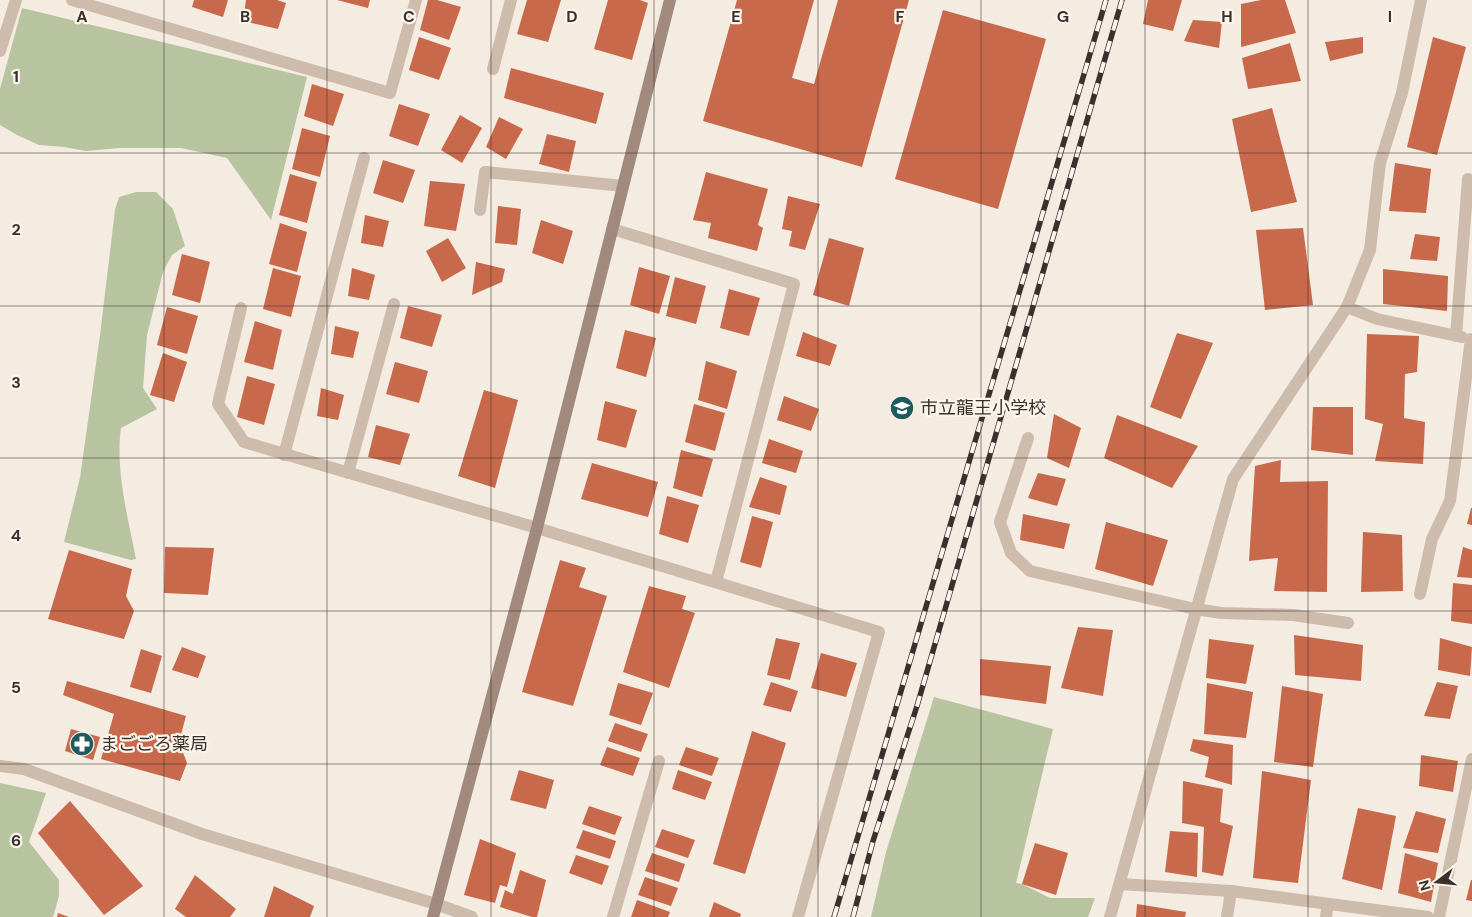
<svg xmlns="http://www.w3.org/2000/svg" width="1472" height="917" viewBox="0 0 1472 917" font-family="'DM Sans','Noto Sans JP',sans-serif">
<rect width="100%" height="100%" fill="#f4ebe1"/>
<!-- green -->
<g fill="#b8c4a0">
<path d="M 22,8 L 307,77 L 271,220 L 227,158 L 181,148 L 119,148 L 86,151 L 64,147 L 39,145 L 17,135 L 0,125 L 0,89 Z"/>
<path d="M 136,192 L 156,192 L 173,209 L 185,246 L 172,255 L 163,272 L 147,335 L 143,388 L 157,409 L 121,428 C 115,469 128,518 136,559 L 131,560 L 64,542 L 80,478 L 100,335 L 115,210 L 119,197 Z"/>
<path d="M 934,697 L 1053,729 L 1016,883 L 1022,884 L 1050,898 L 1095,898 L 1088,917 L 871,917 L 886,852 Z"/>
<path d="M 0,783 L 46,793 L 29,842 L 59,880 L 59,896 L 53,917 L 0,917 Z"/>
</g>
<!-- building -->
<g fill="#c8694b">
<path d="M 194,0 L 228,0 L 223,17 L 192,7 Z"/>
<path d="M 246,0 L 277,0 L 286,3 L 278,29 L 243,21 Z"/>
<path d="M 337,0 L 370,0 L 368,8 Z"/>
<path d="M 428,0 L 437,0 L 461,7 L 449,40 L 420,30 Z"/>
<path d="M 527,0 L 561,0 L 548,42 L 517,34 Z"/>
<path d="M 608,0 L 640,0 L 648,3 L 632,60 L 594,49 Z"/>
<path d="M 737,0 L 814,0 L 792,78 L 814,84 L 838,0 L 909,0 L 862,167 L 703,121 Z"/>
<path d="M 1148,0 L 1182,0 L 1173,31 L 1143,24 Z"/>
<path d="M 1261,0 L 1285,0 L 1296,33 L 1241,47 L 1241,4 Z"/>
<path d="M 943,10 L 1046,39 L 998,209 L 895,179 Z"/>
<path d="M 1193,20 L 1222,22 L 1219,48 L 1184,41 Z"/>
<path d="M 419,37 L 451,48 L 439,80 L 409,70 Z"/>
<path d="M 1363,37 L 1363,53 L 1330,61 L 1325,42 Z"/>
<path d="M 1433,37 L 1466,47 L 1437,155 L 1407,147 Z"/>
<path d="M 1290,43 L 1301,81 L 1248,89 L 1242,58 Z"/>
<path d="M 511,68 L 604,93 L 596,124 L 504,98 Z"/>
<path d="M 312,84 L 344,94 L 333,126 L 304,116 Z"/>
<path d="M 399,104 L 430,114 L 418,146 L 389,136 Z"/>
<path d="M 1272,108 L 1297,202 L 1251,212 L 1232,119 Z"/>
<path d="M 460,115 L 482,128 L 462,163 L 441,150 Z"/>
<path d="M 499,117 L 523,129 L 506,159 L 486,147 Z"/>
<path d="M 302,128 L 330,136 L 320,177 L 292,169 Z"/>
<path d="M 547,134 L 576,141 L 569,172 L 539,164 Z"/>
<path d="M 383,160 L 415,170 L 403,203 L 373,193 Z"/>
<path d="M 1395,163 L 1431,169 L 1426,213 L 1389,211 Z"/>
<path d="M 706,172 L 768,189 L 758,225 L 763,228 L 757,251 L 708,238 L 711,223 L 693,220 Z"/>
<path d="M 290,174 L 317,182 L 307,223 L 279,215 Z"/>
<path d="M 430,181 L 465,184 L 456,231 L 424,226 Z"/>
<path d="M 788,196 L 820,204 L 805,250 L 789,246 L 792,231 L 782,229 Z"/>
<path d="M 498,206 L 521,209 L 517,245 L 495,243 Z"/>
<path d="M 365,215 L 389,221 L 383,247 L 361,243 Z"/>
<path d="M 541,220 L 573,231 L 563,264 L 532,253 Z"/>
<path d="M 280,223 L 307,232 L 297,272 L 269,264 Z"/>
<path d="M 1303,228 L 1313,305 L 1265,310 L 1256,230 Z"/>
<path d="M 1415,234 L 1440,237 L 1437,261 L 1410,259 Z"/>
<path d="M 448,238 L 466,268 L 442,282 L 426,251 Z"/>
<path d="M 829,238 L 864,248 L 849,306 L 813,295 Z"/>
<path d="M 182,254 L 210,262 L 200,303 L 172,295 Z"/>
<path d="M 476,262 L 505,269 L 502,282 L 472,295 Z"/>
<path d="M 639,267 L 670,276 L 659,314 L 630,305 Z"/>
<path d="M 273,268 L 301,276 L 291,317 L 263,309 Z"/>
<path d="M 352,268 L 375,275 L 369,300 L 348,296 Z"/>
<path d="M 1383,269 L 1448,276 L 1447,311 L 1383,304 Z"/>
<path d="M 675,277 L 706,286 L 696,324 L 666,316 Z"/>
<path d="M 729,289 L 760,298 L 749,336 L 720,328 Z"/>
<path d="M 408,306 L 442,315 L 432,347 L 400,338 Z"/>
<path d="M 167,307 L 198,316 L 187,354 L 157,345 Z"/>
<path d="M 255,321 L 282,330 L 273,370 L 244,362 Z"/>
<path d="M 335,326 L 359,332 L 353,358 L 331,354 Z"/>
<path d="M 625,330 L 656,338 L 646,377 L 616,368 Z"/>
<path d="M 803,332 L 837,345 L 830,366 L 796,356 Z"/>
<path d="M 1177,333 L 1213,343 L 1181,419 L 1150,407 Z"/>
<path d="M 1367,334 L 1419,336 L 1417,372 L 1405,374 L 1404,418 L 1425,422 L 1423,464 L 1375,461 L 1383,424 L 1365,419 Z"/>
<path d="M 163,353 L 187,362 L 174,402 L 150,395 Z"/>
<path d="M 706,361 L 737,371 L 727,409 L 698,400 Z"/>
<path d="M 395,362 L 428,371 L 419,403 L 386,394 Z"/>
<path d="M 247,376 L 275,384 L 264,425 L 237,417 Z"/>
<path d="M 321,388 L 344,395 L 338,420 L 317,416 Z"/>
<path d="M 484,390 L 518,400 L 495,488 L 458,476 Z"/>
<path d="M 784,396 L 819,409 L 811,431 L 777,420 Z"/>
<path d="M 605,401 L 637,410 L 626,448 L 597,440 Z"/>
<path d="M 694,404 L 725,413 L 715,451 L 685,442 Z"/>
<path d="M 1313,407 L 1353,407 L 1353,455 L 1311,450 Z"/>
<path d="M 1054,414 L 1081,428 L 1069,468 L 1047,458 Z"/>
<path d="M 1117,415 L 1198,446 L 1172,488 L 1104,458 Z"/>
<path d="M 376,425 L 410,434 L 400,465 L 368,457 Z"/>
<path d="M 769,439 L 803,451 L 796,473 L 762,463 Z"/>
<path d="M 681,450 L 713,459 L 702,497 L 673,488 Z"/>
<path d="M 1281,460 L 1280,482 L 1328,481 L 1327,592 L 1274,591 L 1278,558 L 1249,561 L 1255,466 Z"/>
<path d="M 592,463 L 658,482 L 648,517 L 581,499 Z"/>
<path d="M 1038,473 L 1066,479 L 1057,506 L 1028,498 Z"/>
<path d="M 760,477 L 787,486 L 780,515 L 749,507 Z"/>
<path d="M 667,496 L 699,505 L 688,543 L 659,534 Z"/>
<path d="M 1471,508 L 1472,508 L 1472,525 L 1467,524 Z"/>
<path d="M 1023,514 L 1070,524 L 1064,549 L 1020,540 Z"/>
<path d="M 752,516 L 773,522 L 761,568 L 740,562 Z"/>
<path d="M 1106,522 L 1168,540 L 1153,586 L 1095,569 Z"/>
<path d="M 1363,532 L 1402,535 L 1403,591 L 1361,592 Z"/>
<path d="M 165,547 L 214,548 L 208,595 L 164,593 Z"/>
<path d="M 1463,547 L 1472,550 L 1472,578 L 1457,577 Z"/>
<path d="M 69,550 L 132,569 L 126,596 L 134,611 L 124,639 L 48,619 Z"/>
<path d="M 560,560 L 586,568 L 579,587 L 607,596 L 573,706 L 522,692 Z"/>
<path d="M 1453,583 L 1472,585 L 1472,624 L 1451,621 Z"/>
<path d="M 649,586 L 686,596 L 682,609 L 695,613 L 669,688 L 623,672 Z"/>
<path d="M 1078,627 L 1113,630 L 1103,696 L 1061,688 Z"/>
<path d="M 1294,635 L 1363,645 L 1361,681 L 1295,675 Z"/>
<path d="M 776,638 L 800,643 L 790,680 L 767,675 Z"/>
<path d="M 1440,638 L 1472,647 L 1470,676 L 1438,670 Z"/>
<path d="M 1209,639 L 1254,645 L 1246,684 L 1206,678 Z"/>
<path d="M 182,647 L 206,656 L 198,678 L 172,670 Z"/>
<path d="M 141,649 L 162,656 L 151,693 L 130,687 Z"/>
<path d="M 821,653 L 857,663 L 846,697 L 811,688 Z"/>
<path d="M 980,659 L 1051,666 L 1046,704 L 980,695 Z"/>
<path d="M 67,681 L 186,716 L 179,742 L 187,763 L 180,781 L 101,759 L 114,714 L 63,695 Z"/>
<path d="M 771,682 L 798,691 L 791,712 L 763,705 Z"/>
<path d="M 1437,682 L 1458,686 L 1450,719 L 1424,716 Z"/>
<path d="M 618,683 L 653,693 L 641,725 L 609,715 Z"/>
<path d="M 1207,683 L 1253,692 L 1246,738 L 1204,734 Z"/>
<path d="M 1282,686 L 1323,694 L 1313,767 L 1274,762 Z"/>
<path d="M 615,723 L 648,734 L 641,752 L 608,741 Z"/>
<path d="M 71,729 L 100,737 L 93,760 L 65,751 Z"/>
<path d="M 752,731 L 786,743 L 745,874 L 713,864 Z"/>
<path d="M 1193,739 L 1233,745 L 1232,785 L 1205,777 L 1209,757 L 1190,751 Z"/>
<path d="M 607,747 L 640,758 L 633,776 L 600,765 Z"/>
<path d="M 686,747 L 719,758 L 712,776 L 679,765 Z"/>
<path d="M 1421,755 L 1458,761 L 1453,792 L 1419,786 Z"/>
<path d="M 519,770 L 554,780 L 546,809 L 510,800 Z"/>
<path d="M 678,770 L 712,782 L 705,800 L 672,789 Z"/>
<path d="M 1262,771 L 1311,780 L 1298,883 L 1253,878 Z"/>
<path d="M 1183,781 L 1223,789 L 1220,822 L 1233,826 L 1223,876 L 1202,872 L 1204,827 L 1182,823 Z"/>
<path d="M 70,801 L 143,886 L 104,915 L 38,833 Z"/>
<path d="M 589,806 L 622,817 L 615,835 L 582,824 Z"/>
<path d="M 1358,808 L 1396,816 L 1382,890 L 1342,879 Z"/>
<path d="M 1416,811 L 1446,819 L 1438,853 L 1403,848 Z"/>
<path d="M 662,829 L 695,840 L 688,858 L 655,847 Z"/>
<path d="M 583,830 L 616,841 L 610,859 L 576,848 Z"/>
<path d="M 1170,831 L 1198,833 L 1197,877 L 1165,872 Z"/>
<path d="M 480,839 L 516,853 L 507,887 L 500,885 L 495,903 L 464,895 Z"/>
<path d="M 1035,843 L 1068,853 L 1056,895 L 1022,884 Z"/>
<path d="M 652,853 L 685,864 L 679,882 L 645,871 Z"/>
<path d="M 1405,853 L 1438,863 L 1431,902 L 1398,893 Z"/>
<path d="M 576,855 L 609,866 L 602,885 L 569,873 Z"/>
<path d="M 520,870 L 546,880 L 537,917 L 532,917 L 500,907 L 505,890 L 513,894 Z"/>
<path d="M 195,875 L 236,909 L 230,917 L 186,917 L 175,909 Z"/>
<path d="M 645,877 L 678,888 L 671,906 L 638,895 Z"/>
<path d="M 1471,880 L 1472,880 L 1472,901 L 1466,900 Z"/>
<path d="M 274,886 L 314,906 L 310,917 L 264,917 Z"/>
<path d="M 637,900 L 670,912 L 668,917 L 631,917 Z"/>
<path d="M 714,902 L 741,914 L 740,917 L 709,917 Z"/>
<path d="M 1137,904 L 1186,912 L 1185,917 L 1136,917 Z"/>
<path d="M 58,913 L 69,917 L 57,917 Z"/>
</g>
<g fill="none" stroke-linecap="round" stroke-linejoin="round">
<!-- lane -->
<g stroke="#cdbbac" stroke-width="12">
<path d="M 1195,609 L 1222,613 L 1293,615 L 1348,623"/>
<path d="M 1227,917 L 1231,891"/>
</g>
<!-- street -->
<g stroke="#cdbbac" stroke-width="12">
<path d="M 72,0 L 390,93 L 416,0"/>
<path d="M 0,51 L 16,0"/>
<path d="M 493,69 L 511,0"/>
<path d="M 480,210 L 485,172 L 623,186"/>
<path d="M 612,229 L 794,284 L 716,582"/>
<path d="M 1347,307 L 1377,319 L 1462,337"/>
<path d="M 241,308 L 218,404 L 244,442 L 537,528 L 879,632 L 798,917"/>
<path d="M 1456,336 L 1468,179"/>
<path d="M 1028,438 L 1000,522 L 1011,553 L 1030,571 L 1195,609"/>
<path d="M 284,455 L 364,158"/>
<path d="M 348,473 L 394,304"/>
<path d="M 1420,594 L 1432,539 L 1450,501 L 1471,339"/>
<path d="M 0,766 L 24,769 L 202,834 L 436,904 L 472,917"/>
<path d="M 1120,884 L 1231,891 L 1428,917"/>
<path d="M 613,917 L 659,761"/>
<path d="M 1110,917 L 1233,479 L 1347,307 L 1370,250 L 1380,163 L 1402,93 L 1421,0"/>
<path d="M 1326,917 L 1328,904"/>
<path d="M 1439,917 L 1472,759"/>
</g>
<!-- secondary -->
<path stroke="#a18a7d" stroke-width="12" d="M 433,917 L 537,528 L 670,0"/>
<!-- rail casing -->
<g stroke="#3b302b" stroke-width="5.5">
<g id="rail">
<path d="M 834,917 L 1106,0"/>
<path d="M 853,917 L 873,841 L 917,706 L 1122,0"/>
</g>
</g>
<!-- rail -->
<use href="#rail" stroke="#fbf5ee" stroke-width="4" stroke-dasharray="11" stroke-linecap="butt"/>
</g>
<!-- grid -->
<path fill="none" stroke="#3b302b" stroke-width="1" stroke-opacity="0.55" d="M 164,0 L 164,917M 327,0 L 327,917M 491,0 L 491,917M 654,0 L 654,917M 818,0 L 818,917M 981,0 L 981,917M 1145,0 L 1145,917M 1308,0 L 1308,917M 0,153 L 1472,153M 0,306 L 1472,306M 0,458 L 1472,458M 0,611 L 1472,611M 0,764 L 1472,764"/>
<!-- icons -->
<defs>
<g id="school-disc" transform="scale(1.25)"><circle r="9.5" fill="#1f5a5e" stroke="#fbf5ee"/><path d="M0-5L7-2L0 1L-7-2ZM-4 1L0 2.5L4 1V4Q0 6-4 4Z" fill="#fff"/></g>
<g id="pharmacy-disc" transform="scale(1.25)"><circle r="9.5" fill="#1f5a5e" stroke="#fbf5ee"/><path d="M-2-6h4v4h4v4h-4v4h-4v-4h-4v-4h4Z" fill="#fff"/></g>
</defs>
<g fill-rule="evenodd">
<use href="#school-disc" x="902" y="408"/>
<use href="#pharmacy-disc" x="82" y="744"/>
</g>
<g text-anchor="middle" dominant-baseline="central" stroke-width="4.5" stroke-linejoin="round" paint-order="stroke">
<!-- poi labels -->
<g font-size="18" fill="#3b302b" stroke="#fbf5ee" text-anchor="start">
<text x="920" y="408">市立龍王小学校</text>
<text x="100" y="744">まごごろ薬局</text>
</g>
</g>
<g font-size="16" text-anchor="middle" font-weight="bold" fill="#3b302b" stroke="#fbf5ee" stroke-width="4.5" stroke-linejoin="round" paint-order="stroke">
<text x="82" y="22">A</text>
<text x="245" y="22">B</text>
<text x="409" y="22">C</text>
<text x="572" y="22">D</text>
<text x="736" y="22">E</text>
<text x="900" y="22">F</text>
<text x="1063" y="22">G</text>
<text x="1227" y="22">H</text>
<text x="1390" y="22">I</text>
<text x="16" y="82">1</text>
<text x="16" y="235">2</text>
<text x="16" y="388">3</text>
<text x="16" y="541">4</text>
<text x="16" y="693">5</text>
<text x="16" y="846">6</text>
</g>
<!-- north arrow -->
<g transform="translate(1437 882) rotate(254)" stroke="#fbf5ee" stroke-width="4" paint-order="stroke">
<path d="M0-4L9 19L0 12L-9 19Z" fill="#3b302b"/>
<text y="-8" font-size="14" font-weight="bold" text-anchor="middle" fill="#3b302b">N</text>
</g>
</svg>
